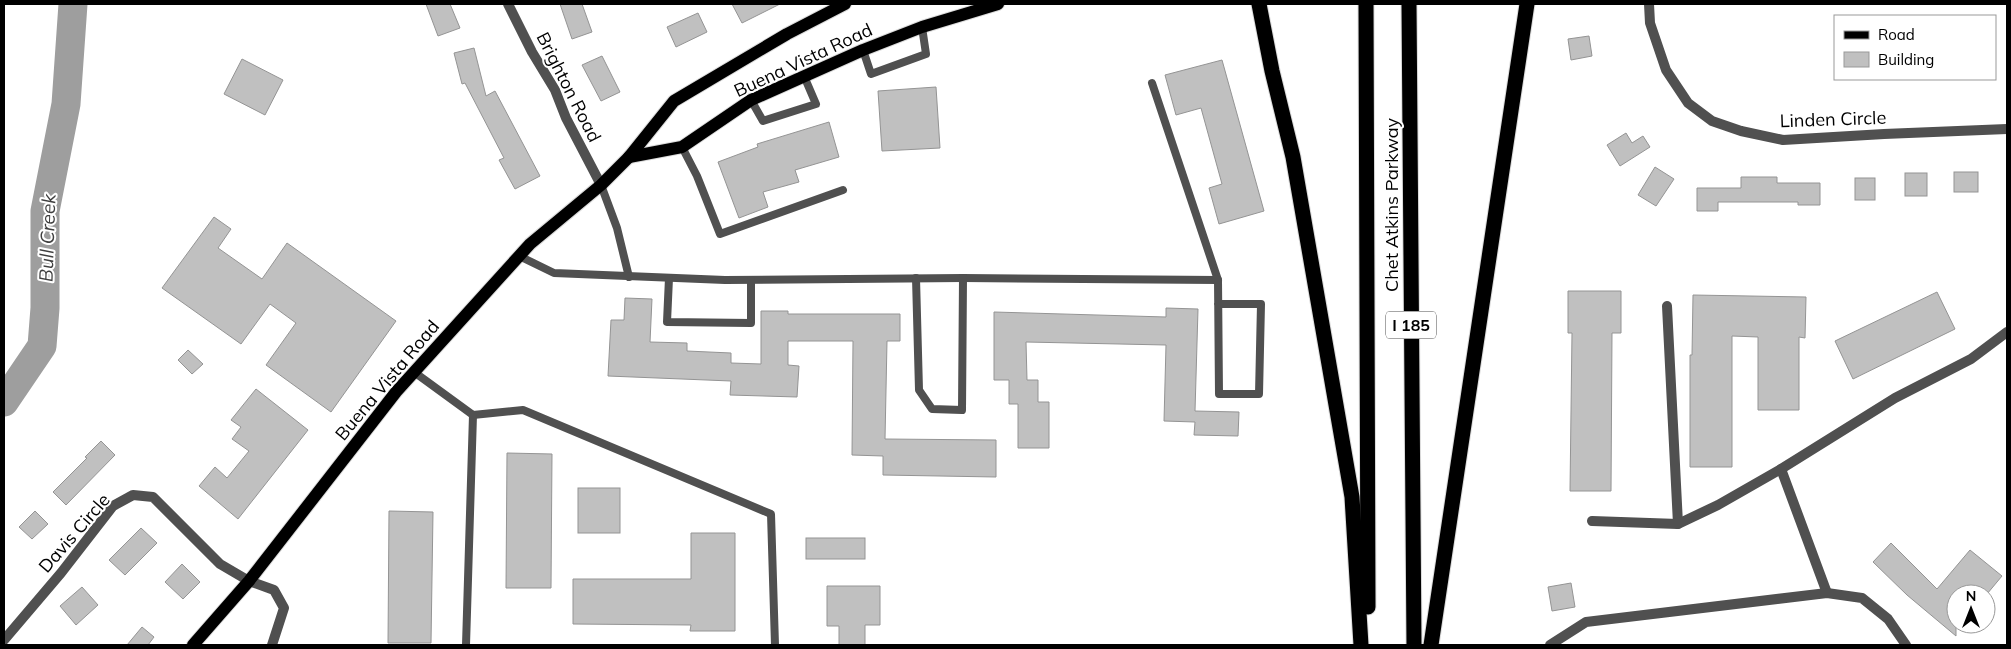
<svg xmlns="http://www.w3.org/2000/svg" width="2011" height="649" viewBox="0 0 2011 649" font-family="Mulish,sans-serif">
<rect width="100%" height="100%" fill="#fff"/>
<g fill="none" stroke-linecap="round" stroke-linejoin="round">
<!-- river -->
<path stroke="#9e9e9e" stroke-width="29" d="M 4,402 L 42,346 L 45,308 L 45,211 L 66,104 L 73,4"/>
</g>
<!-- building -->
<g fill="#c0c0c0" stroke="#949494">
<path d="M 426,4 L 450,4 L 460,28 L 438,36 Z"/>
<path d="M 560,4 L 582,4 L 592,32 L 572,39 Z"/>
<path d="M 732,4 L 780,4 L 742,23 Z"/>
<path d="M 698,13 L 707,32 L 676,47 L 667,27 Z"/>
<path d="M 1589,36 L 1592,56 L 1571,60 L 1568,39 Z"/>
<path d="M 474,48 L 486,96 L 495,91 L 540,176 L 515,189 L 499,160 L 504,158 L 465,83 L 462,84 L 454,53 Z"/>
<path d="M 602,56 L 620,92 L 601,101 L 582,65 Z"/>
<path d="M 242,59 L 283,80 L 265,115 L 224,94 Z"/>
<path d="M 1222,60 L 1264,211 L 1219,224 L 1209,188 L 1222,184 L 1201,108 L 1176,115 L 1165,75 Z"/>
<path d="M 936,87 L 940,148 L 882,151 L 878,91 Z"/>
<path d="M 829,122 L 839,157 L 795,170 L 799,182 L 763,192 L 768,207 L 739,218 L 718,162 L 758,147 L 757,144 Z"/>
<path d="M 1626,133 L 1632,143 L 1643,136 L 1650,147 L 1620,166 L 1607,145 Z"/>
<path d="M 1655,167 L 1674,179 L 1656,206 L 1638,195 Z"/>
<rect x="1954" y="172" width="24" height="20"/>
<rect x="1905" y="173" width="22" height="23"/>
<path d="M 1741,177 L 1777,177 L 1777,183 L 1820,183 L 1820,205 L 1798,205 L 1798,202 L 1718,202 L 1718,211 L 1697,211 L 1697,188 L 1741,188 Z"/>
<rect x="1855" y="178" width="20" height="22"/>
<path d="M 214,217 L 231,229 L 218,248 L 262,279 L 287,243 L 396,321 L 331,412 L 266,365 L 296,323 L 270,304 L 241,344 L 162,288 Z"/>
<path d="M 1568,291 L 1621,291 L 1621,333 L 1612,333 L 1611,491 L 1570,491 L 1572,333 L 1568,333 Z"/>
<path d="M 1937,292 L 1955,329 L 1853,379 L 1835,341 Z"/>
<path d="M 1693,295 L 1806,297 L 1805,338 L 1799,337 L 1799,410 L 1758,410 L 1758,337 L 1732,336 L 1732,467 L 1690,467 L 1690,355 L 1692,355 Z"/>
<path d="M 625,298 L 652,299 L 650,342 L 687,343 L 687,351 L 731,353 L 731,363 L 761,364 L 761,311 L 788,311 L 788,314 L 900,314 L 900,341 L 887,341 L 885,439 L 996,440 L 996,477 L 883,475 L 883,456 L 852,455 L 853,341 L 788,341 L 788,365 L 799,366 L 797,397 L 730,395 L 731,381 L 608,376 L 611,320 L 624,320 Z"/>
<path d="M 1166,308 L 1198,309 L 1195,411 L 1239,412 L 1238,436 L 1194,435 L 1195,422 L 1164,421 L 1166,345 L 1026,342 L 1027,380 L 1038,380 L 1038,402 L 1049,402 L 1049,448 L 1018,448 L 1018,404 L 1009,404 L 1009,380 L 994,380 L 994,312 L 1166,317 Z"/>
<path d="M 188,350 L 203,364 L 192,374 L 178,360 Z"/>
<path d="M 256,389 L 308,430 L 238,519 L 199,486 L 215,467 L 227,478 L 249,451 L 232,439 L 241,427 L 231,420 Z"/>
<path d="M 101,441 L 115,455 L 66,505 L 53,492 L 87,458 L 85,457 Z"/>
<path d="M 507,453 L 552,454 L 551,588 L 506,588 Z"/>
<rect x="578" y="488" width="42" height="45"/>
<path d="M 35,511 L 48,524 L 32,539 L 19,527 Z"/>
<path d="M 389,511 L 433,512 L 431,643 L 388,643 Z"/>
<path d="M 141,528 L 157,543 L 125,575 L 109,560 Z"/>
<path d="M 691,533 L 735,533 L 735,631 L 690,631 L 691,625 L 573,624 L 573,579 L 691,579 Z"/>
<rect x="806" y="538" width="59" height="21"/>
<path d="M 1891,543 L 1937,589 L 1970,550 L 2002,576 L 1987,594 L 1956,594 L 1956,636 L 1907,595 L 1873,562 Z"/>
<path d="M 182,564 L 200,582 L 183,599 L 165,582 Z"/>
<path d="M 1571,583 L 1575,607 L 1552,611 L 1548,587 Z"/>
<path d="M 827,586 L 880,586 L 880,625 L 865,625 L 865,645 L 839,645 L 839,626 L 827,626 Z"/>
<path d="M 82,587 L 98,605 L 76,625 L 60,606 Z"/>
<path d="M 142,627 L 154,637 L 148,645 L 127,645 Z"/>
</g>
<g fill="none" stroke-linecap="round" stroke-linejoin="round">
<!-- primary casing -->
<g stroke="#dbdbdb" stroke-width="14">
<g id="primary">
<path d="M 629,157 L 682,147 L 751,100 L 863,50 L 922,27 L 998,4"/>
<path d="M 193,645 L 249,581 L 396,392 L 530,244 L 601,185 L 629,157 L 674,101 L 787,34 L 845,4"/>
</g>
</g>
<!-- motorway casing -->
<g stroke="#dbdbdb" stroke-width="17">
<g id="motorway">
<path d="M 1259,4 L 1272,71 L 1293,157 L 1352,497 L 1361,645"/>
<path d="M 1366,4 L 1368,607"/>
<path d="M 1409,4 L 1414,645"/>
<path d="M 1431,645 L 1527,4"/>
</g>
</g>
<!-- service -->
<g stroke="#505050" stroke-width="8">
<path d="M 863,50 L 871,74 L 926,54 L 922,27"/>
<path d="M 1152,83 L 1218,280"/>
<path d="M 751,100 L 763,121 L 816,104 L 804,76"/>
<path d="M 682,147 L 697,176 L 720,234 L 843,190"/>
<path d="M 601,185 L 617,228 L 629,277"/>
<path d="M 519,256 L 554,273 L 725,280 L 963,278 L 1218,280 L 1219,394 L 1259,394 L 1261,304 L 1218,304"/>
<path d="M 669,278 L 667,322 L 751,323 L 751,280"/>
<path d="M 916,278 L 919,390 L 932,409 L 962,410 L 963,278"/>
<path d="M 414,372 L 473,415 L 523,410 L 771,514 L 775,645"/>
<path d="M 466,645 L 473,415"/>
</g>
<!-- minor -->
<g stroke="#505050" stroke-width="10">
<path d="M 508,4 L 532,52 L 555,90 L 566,118 L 601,185"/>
<path d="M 1649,4 L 1650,23 L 1666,70 L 1688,103 L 1712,121 L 1741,131 L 1783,140 L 1884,134 L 2007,129"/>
<path d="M 1667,306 L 1678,524"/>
<path d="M 1781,469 L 1827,593"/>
<path d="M 1592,521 L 1678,524 L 1718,505 L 1781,469 L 1895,398 L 1971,359 L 2007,332"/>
<path d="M 4,640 L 61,573 L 113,506 L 133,495 L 153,497 L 220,564 L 249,581 L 274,590 L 284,608 L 272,645"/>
<path d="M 1550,645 L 1586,622 L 1827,593 L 1862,598 L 1888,619 L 1906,645"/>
</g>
<!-- primary -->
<use href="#primary" stroke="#000" stroke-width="12"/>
<!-- motorway -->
<use href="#motorway" stroke="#000" stroke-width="15"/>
</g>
<g text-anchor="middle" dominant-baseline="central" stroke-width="4" stroke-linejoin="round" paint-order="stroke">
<!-- shield labels -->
<rect fill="#fff" stroke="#4c4c4c" stroke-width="1" x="1386" y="311.5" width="50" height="27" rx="4"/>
<g font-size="16" font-weight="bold" fill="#000">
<text x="1411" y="325">I 185</text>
</g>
<!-- street labels -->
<g font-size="18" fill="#000" stroke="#fff">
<text transform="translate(803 60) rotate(-25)">Buena Vista Road</text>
<text transform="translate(569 87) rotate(63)">Brighton Road</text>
<text transform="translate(1833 119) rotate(-2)">Linden Circle</text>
<text transform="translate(1391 205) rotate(-90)">Chet Atkins Parkway</text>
<text transform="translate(387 380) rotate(-50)">Buena Vista Road</text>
<text transform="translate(74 533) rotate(-49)">Davis Circle</text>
</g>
<!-- water labels -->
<g font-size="19" font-style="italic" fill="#3f3f3f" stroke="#fff">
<text transform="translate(47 238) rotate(-88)">Bull Creek</text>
</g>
</g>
<!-- border -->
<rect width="2011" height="649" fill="none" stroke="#000000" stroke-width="10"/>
<!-- legend -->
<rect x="1834" y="15" width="162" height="65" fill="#ffffff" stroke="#999999"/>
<rect x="1844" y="31" width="25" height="8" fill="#000000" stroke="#999999"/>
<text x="1878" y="40" font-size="15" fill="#000000">Road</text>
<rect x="1844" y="52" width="25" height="15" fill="#c0c0c0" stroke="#999999"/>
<text x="1878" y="65" font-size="15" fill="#000000">Building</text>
<!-- north arrow -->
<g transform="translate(1971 609)"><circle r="24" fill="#ffffff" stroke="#999999"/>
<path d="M0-4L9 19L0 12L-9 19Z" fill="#000000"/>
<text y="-8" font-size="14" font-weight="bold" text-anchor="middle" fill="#000000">N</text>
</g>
</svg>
